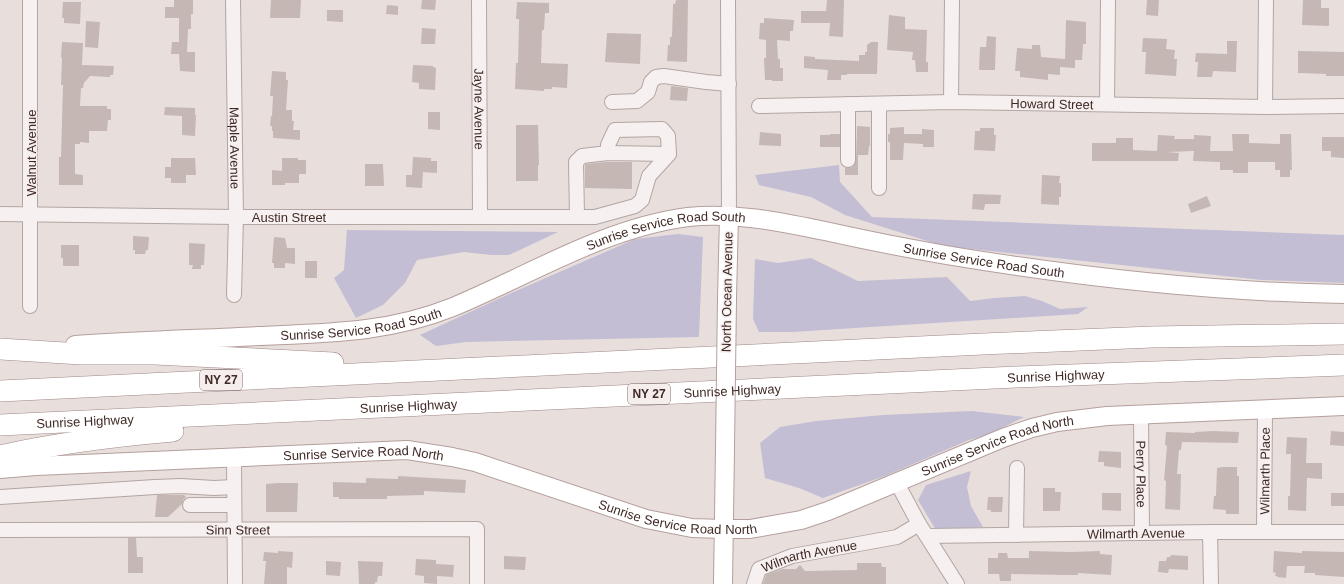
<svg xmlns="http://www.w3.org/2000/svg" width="1344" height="584" viewBox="0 0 1344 584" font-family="Helvetica,sans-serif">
<rect width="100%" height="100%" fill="#e8dfdd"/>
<!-- green -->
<g fill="#c3bed3">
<path d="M 839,165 L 840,182 L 872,217 L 1344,235 L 1344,283 L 1262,280 L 943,246 L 845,215 L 811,197 L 759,185 L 755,175 Z"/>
<path d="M 347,230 L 558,232 L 509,255 L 491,255 L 464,252 L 417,260 L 405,283 L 383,305 L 356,318 L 334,278 L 344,270 Z"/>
<path d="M 678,234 L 703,237 L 699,337 L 466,342 L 436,346 L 420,335 L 509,294 L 635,239 Z"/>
<path d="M 811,258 L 858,281 L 947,277 L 970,301 L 994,298 L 1025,296 L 1042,301 L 1060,309 L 1088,307 L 1078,314 L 792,332 L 759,332 L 753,319 L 755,259 L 778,263 Z"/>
<path d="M 972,411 L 1024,417 L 990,434 L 969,440 L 885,476 L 823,498 L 799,488 L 765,478 L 760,443 L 780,427 L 816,421 L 883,415 Z"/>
<path d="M 971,471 L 967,487 L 971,506 L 983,527 L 936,530 L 918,500 L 926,485 Z"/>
</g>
<!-- building -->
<g fill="#c5b7b4">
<path d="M 174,0 L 193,0 L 193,14 L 191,14 L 191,29 L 188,29 L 187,52 L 195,52 L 195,72 L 180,71 L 179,54 L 171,54 L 172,42 L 179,42 L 179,18 L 165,18 L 165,7 L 174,7 Z"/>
<path d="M 271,0 L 301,0 L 300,18 L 270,18 Z"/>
<path d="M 422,0 L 436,0 L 435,10 L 421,9 Z"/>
<path d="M 676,0 L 688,0 L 687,62 L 667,61 L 668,45 L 670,45 L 670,37 L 672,37 L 673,4 L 675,4 Z"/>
<path d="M 827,0 L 844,0 L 843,37 L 829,36 L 830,23 L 801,23 L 801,11 L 826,11 Z"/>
<path d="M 1147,0 L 1159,0 L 1158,16 L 1146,15 Z"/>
<path d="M 1303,0 L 1321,0 L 1321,8 L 1329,8 L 1329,26 L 1302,25 Z"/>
<path d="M 63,2 L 81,2 L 80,24 L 64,23 L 64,18 L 62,18 Z"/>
<path d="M 517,2 L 549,3 L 549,13 L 545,13 L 544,30 L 542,30 L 541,63 L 568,64 L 567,88 L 552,87 L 552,89 L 544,89 L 544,91 L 515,89 L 516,63 L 518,63 L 519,23 L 519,19 L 516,19 Z"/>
<path d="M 387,5 L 398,6 L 398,15 L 386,14 Z"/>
<path d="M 327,10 L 343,10 L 343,22 L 327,21 Z"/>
<path d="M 889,15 L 905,17 L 905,29 L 927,30 L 926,62 L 928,62 L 928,72 L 916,72 L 915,60 L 912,60 L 913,52 L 887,50 Z"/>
<path d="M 764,18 L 794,20 L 793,31 L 790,31 L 790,41 L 777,40 L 778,59 L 780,59 L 780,68 L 783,68 L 783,81 L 772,81 L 772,80 L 765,80 L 764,58 L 766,58 L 766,40 L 759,39 L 760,23 L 764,23 Z"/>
<path d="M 1066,20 L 1086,22 L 1086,44 L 1083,44 L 1082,60 L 1075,60 L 1075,68 L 1060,67 L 1060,75 L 1048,74 L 1048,80 L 1020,77 L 1020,71 L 1015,71 L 1017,48 L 1032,49 L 1032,45 L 1040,45 L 1041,57 L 1065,59 Z"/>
<path d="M 86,21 L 100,22 L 98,48 L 85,47 Z"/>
<path d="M 422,28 L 436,29 L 435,44 L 421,44 Z"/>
<path d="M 607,33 L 641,34 L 640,64 L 605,62 Z"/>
<path d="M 987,36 L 996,37 L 995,70 L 979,70 L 980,47 L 986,47 Z"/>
<path d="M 1143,38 L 1167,39 L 1166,49 L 1175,50 L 1174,59 L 1177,59 L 1176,76 L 1145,74 L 1146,52 L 1142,52 Z"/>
<path d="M 1227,41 L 1237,41 L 1236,72 L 1213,71 L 1212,77 L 1197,77 L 1198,62 L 1195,62 L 1196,53 L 1227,54 Z"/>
<path d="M 62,42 L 83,43 L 82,65 L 114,66 L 113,75 L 110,75 L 110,77 L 90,76 L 84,83 L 83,88 L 81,88 L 80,106 L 107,106 L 107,109 L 111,109 L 111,120 L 108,120 L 107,131 L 89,131 L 89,143 L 80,142 L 80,144 L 75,144 L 75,174 L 83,175 L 83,185 L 59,185 L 59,157 L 61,157 L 63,85 L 61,85 L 62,58 L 61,57 Z"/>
<path d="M 871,42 L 878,42 L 877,74 L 847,74 L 847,75 L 841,75 L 841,80 L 827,80 L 828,70 L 804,68 L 804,56 L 815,57 L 815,59 L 859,61 L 859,55 L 865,55 L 865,52 L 867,52 L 867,45 Z"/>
<path d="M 1298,51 L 1344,52 L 1344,76 L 1326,76 L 1326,74 L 1298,73 Z"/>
<path d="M 413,65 L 433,66 L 433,67 L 436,68 L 435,90 L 419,89 L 419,83 L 412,82 Z"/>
<path d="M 272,71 L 286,72 L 286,80 L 288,80 L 286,110 L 292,110 L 292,121 L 294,121 L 293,130 L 300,130 L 300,140 L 273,138 L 273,131 L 272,131 L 272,126 L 270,126 L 271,116 L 272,116 L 273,96 L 270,96 Z"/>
<path d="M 671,86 L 688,88 L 687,101 L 670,100 Z"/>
<path d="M 165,107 L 195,108 L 195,115 L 196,115 L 195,136 L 182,135 L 182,116 L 164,115 Z"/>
<path d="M 428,112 L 440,112 L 440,130 L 428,129 Z"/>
<path d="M 516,125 L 538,125 L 539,165 L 538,165 L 538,181 L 516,181 Z"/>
<path d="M 857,126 L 870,127 L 870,146 L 869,146 L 868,155 L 858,155 L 858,175 L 845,175 L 845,168 L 848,168 L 853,167 L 856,160 Z"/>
<path d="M 904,127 L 904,134 L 922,134 L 922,129 L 934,130 L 934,147 L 923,147 L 923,144 L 904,143 L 903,160 L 890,160 L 890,142 L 888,142 L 888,134 L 890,134 L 890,128 Z"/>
<path d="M 980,128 L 994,128 L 994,135 L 996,135 L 995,151 L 974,150 L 975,131 L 980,131 Z"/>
<path d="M 760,132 L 781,134 L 781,146 L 759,145 Z"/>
<path d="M 830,134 L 840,134 L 840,147 L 820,147 L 820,135 L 830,135 Z"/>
<path d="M 1232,134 L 1249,134 L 1249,143 L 1280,144 L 1280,134 L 1291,134 L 1292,170 L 1290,170 L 1290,177 L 1280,177 L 1280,170 L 1275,170 L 1275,162 L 1248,162 L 1248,173 L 1233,173 L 1233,170 L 1220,170 L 1220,162 L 1193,161 L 1194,151 L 1167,152 L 1179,153 L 1178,161 L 1092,161 L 1092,143 L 1116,143 L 1116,138 L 1133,138 L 1133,150 L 1157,151 L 1158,135 L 1175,136 L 1174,139 L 1194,139 L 1194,135 L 1211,136 L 1210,151 L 1233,151 Z"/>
<path d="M 1322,137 L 1344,137 L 1344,158 L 1331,157 L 1331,151 L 1322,151 Z"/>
<path d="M 413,157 L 431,158 L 431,161 L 437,161 L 437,173 L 423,172 L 422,188 L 406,187 L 406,175 L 412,175 Z"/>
<path d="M 171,158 L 195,158 L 196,175 L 186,175 L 186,183 L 171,183 L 171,178 L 165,178 L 165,167 L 171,167 Z"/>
<path d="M 282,158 L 298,158 L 298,160 L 306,160 L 306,174 L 299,174 L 299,183 L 285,183 L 285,185 L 272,185 L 272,170 L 282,171 Z"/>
<path d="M 606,162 L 632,162 L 632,189 L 585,188 L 585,165 L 586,164 Z"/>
<path d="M 365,164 L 383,164 L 384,186 L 365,186 Z"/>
<path d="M 1042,175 L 1060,176 L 1059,183 L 1061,183 L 1061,197 L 1059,197 L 1059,205 L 1041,204 Z"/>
<path d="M 973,194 L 1001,195 L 1000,204 L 985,204 L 984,210 L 972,209 Z"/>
<path d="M 1207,196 L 1211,206 L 1191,213 L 1188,204 Z"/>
<path d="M 133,236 L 149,237 L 148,250 L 146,250 L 145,254 L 135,254 L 135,250 L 133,250 Z"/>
<path d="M 274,237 L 285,238 L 287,248 L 295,248 L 295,264 L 285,263 L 285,268 L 274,268 L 274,263 L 272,263 Z"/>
<path d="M 189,243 L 205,244 L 204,265 L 201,265 L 201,269 L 192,269 L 193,265 L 189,265 Z"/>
<path d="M 61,245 L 79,245 L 79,266 L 63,266 L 63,258 L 61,258 Z"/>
<rect x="305" y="261" width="12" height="17"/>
<path d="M 1213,431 L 1239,432 L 1238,443 L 1182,442 L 1181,450 L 1179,450 L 1177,474 L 1181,474 L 1180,510 L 1165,509 L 1166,481 L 1164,480 L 1167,446 L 1165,445 L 1166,432 L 1195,433 L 1195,432 Z"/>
<path d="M 1331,431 L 1344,432 L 1344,446 L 1330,445 Z"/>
<path d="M 1287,437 L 1307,438 L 1306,463 L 1322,463 L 1322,479 L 1307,478 L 1306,511 L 1288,510 L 1288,496 L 1290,496 L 1291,454 L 1286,454 Z"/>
<path d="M 1099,451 L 1121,452 L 1121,468 L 1104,466 L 1104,462 L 1098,462 Z"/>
<path d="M 1222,467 L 1237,467 L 1237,476 L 1239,476 L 1239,514 L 1226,514 L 1226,510 L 1213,509 L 1214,496 L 1216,496 L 1217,468 Z"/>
<path d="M 398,476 L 466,480 L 465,493 L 424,491 L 424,495 L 387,496 L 387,499 L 339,499 L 339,497 L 333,497 L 333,482 L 366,483 L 366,478 L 398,479 Z"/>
<path d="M 278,483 L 298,483 L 297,512 L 266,512 L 266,484 Z"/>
<path d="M 1043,488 L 1055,488 L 1055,492 L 1061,492 L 1060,511 L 1043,511 Z"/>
<path d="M 1102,493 L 1121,493 L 1121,511 L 1102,510 Z"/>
<rect x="1331" y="493" width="13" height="13"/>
<path d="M 157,495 L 184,495 L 186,497 L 183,500 L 182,504 L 168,517 L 155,517 Z"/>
<path d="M 988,497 L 1003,497 L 1002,512 L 991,512 L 991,510 L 987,510 Z"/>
<path d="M 128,538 L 136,538 L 137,557 L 143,557 L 143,573 L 128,573 Z"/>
<path d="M 278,551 L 293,552 L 292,568 L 287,567 L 287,584 L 264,584 L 266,561 L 263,561 L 264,552 L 278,553 Z"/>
<path d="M 1029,551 L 1071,552 L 1100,551 L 1100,554 L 1112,555 L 1111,575 L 1078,573 L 1078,575 L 1064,575 L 1011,574 L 1011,581 L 1000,581 L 999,574 L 988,574 L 988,558 L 998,558 L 998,553 L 1007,553 L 1008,558 L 1029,558 Z"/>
<path d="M 1274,551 L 1302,553 L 1302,551 L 1344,552 L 1344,577 L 1315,575 L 1315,573 L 1304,573 L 1305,566 L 1287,566 L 1286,578 L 1277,577 L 1277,576 L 1275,576 L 1276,573 L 1273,572 Z"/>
<path d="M 1171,555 L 1188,556 L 1188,570 L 1169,569 L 1168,573 L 1158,572 L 1159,561 L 1166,561 L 1167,557 L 1170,557 Z"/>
<path d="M 504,556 L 526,557 L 525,570 L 504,569 Z"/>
<path d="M 416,559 L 436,560 L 436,564 L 454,565 L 453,577 L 437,576 L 437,584 L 424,583 L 424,576 L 415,575 Z"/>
<path d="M 326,561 L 341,562 L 340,576 L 326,575 Z"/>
<path d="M 358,561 L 383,562 L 382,576 L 378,576 L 377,582 L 375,582 L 375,584 L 359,584 Z"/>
<path d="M 857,563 L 881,563 L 882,567 L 886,567 L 886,584 L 763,584 L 766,575 L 783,569 L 796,569 L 800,565 L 805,571 L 857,570 Z"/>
</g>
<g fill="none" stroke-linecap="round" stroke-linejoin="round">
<!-- minor casing -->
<g stroke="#b2a5a2" stroke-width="16">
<g id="minor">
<path d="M 30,0 L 30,306"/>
<path id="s1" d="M 233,0 L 236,217 L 234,295"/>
<path id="s2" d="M 479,0 L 480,217"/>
<path d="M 728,0 L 729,216"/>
<path d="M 612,102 L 637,101 L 648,92 L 651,82 L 656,77 L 664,76 L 706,82 L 729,84"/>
<path d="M 951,102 L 952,0"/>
<path d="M 1107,104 L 1108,0"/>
<path id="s3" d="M 759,106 L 951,102 L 1265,107 L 1344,106"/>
<path d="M 1265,107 L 1266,0"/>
<path d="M 848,160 L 848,104"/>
<path d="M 879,188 L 879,104"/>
<path id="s4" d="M 0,214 L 236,217 L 595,217 L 635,206 L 642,200 L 649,176 L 669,154 L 668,136 L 662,129 L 615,130 L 608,145 L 608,153"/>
<path d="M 577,217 L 576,162 L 582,156 L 608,153 L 669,154"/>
<path id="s5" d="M 1141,414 L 1142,533"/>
<path d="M 234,458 L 235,584"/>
<path d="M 897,483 L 919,524 L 957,584"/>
<path d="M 0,497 L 155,487 L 181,486 L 214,488 L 234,487"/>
<path d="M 190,505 L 234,505"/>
<path id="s6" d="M 0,530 L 477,529 L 477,584"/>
<path d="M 1210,532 L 1211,584"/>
<path id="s7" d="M 1264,532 L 1265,409"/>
<path d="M 1016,535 L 1017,468"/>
<path id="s8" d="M 927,536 L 1210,532 L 1344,532"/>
<path id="s9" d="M 754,584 L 759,569 L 792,556 L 897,537 L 919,524"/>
</g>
</g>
<!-- major casing -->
<g stroke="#b59f9c" stroke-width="20">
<g id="major">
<path d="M 727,298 L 729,216"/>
<path id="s10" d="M 75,345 C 136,341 198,339 259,336 C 328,333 388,333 453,307 C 530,275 604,228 688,217 C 735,212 780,222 825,231 C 865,240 906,248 946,255 C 1078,277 1211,292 1344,294"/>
<path id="s11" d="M 0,469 L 36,466 L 407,450 L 452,457 L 475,462 L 646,519 L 692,528 L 723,529 L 750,529 L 801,520 L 828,511 L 1003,438 L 1032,428 L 1057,422 L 1107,416 L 1344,406"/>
<path d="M 723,584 L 725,448"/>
</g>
</g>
<!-- highway casing -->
<g stroke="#a08784" stroke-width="22">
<g id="highway">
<path d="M 0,349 L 81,354 L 155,354 L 333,363"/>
<path d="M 0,391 L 983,344 L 1152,337 L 1344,334"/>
<path id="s12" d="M 0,425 L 1016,377 L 1344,365"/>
<path d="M 0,456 C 57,443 115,436 173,431"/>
</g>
</g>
<!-- minor -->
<use href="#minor" stroke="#f6f1f0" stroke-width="14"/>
<!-- major -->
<use href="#major" stroke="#fff" stroke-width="18"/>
<!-- highway -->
<use href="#highway" stroke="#fff" stroke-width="21"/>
<!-- major-bridge casing -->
<g stroke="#b59f9c" stroke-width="20" stroke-linecap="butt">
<path id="major-bridge" d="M 725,448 L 727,298"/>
</g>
<!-- major-bridge -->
<use href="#major-bridge" stroke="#fff" stroke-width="18"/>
</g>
<g text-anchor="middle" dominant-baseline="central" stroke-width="3" stroke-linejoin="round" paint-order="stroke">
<!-- shield labels -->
<g fill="#f6eeed" stroke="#776562" stroke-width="1">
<rect x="200" y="370" width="42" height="20" rx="3"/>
<rect x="628" y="384" width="42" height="20" rx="3"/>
</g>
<g font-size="12" font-weight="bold" fill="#402a26">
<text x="221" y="380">NY 27</text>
<text x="649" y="394">NY 27</text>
</g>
<!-- street labels -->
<g font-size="13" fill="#402a26" stroke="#f6eeed">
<text stroke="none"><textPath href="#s3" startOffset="293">Howard Street</textPath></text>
<text stroke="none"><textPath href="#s2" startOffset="109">Jayne Avenue</textPath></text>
<text stroke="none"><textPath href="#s1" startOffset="148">Maple Avenue</textPath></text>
<text transform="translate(31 153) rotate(-90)">Walnut Avenue</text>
<text stroke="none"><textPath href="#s4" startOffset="289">Austin Street</textPath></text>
<text stroke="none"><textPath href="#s10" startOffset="610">Sunrise Service Road South</textPath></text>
<text stroke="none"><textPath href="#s10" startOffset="934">Sunrise Service Road South</textPath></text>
<text transform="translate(727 292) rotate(-89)">North Ocean Avenue</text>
<text stroke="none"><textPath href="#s10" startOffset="287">Sunrise Service Road South</textPath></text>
<text stroke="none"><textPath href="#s12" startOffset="1057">Sunrise Highway</textPath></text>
<text stroke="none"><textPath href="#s12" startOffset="733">Sunrise Highway</textPath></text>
<text stroke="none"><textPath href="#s12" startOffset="409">Sunrise Highway</textPath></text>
<text stroke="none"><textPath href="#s12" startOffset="85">Sunrise Highway</textPath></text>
<text stroke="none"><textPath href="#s11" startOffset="1024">Sunrise Service Road North</textPath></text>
<text stroke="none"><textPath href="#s11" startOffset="364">Sunrise Service Road North</textPath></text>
<text stroke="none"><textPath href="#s7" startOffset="61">Wilmarth Place</textPath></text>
<text stroke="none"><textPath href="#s5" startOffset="60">Perry Place</textPath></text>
<text stroke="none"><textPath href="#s11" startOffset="688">Sunrise Service Road North</textPath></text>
<text stroke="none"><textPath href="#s6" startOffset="238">Sinn Street</textPath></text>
<text stroke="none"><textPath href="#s8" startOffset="209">Wilmarth Avenue</textPath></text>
<text stroke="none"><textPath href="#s9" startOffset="68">Wilmarth Avenue</textPath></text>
</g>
</g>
</svg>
